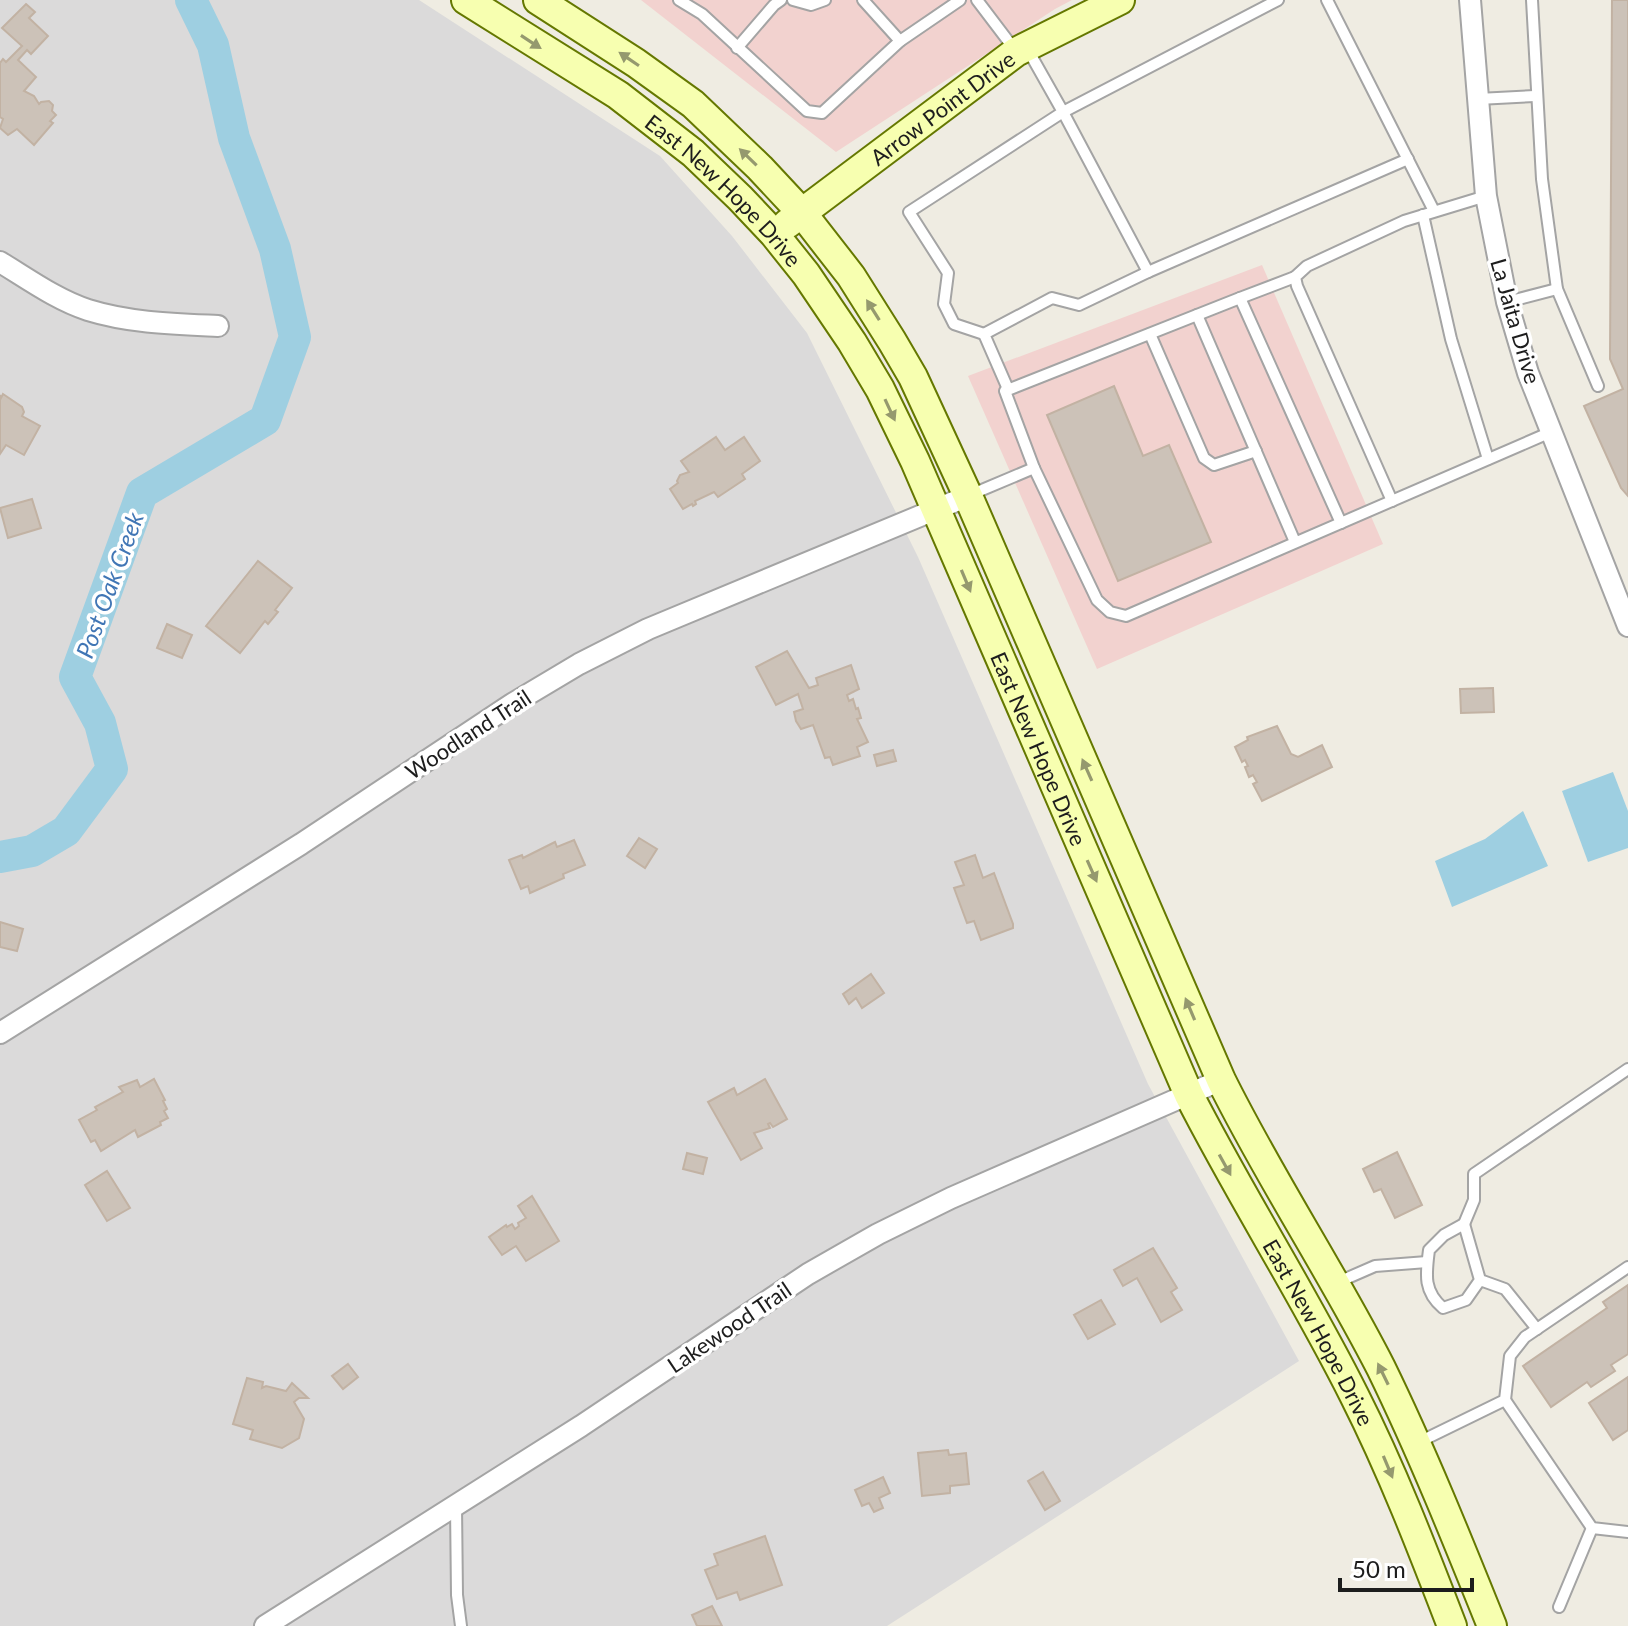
<svg xmlns="http://www.w3.org/2000/svg" width="1628" height="1626" viewBox="0 0 1628 1626" font-family="Lato,sans-serif">
<rect width="100%" height="100%" fill="#efece2"/>
<!-- residential -->
<path fill="#dbdada" d="M 0,0 L 419,0 L 660,156 L 732,236 L 807,333 L 918,557 L 1148,1084 L 1299,1361 L 887,1626 L 0,1626 Z"/>
<!-- commercial -->
<g fill="#f2d2cf">
<path d="M 641,0 L 1072,0 L 1055,9 L 836,152 Z"/>
<path d="M 1262,265 L 1383,544 L 1097,669 L 968,376 Z"/>
</g>
<!-- water -->
<g fill="#9ecfe1">
<path d="M 1613,772 L 1628,811 L 1628,848 L 1588,862 L 1562,791 Z"/>
<path d="M 1523,811 L 1548,866 L 1452,907 L 1435,861 L 1485,839 Z"/>
</g>
<g fill="none" stroke-linecap="round" stroke-linejoin="round">
<!-- river -->
<path stroke="#9ecfe1" stroke-width="32" d="M 0,857 L 32,851 L 66,831 L 112,769 L 100,723 L 75,677 L 142,493 L 265,420 L 295,337 L 275,249 L 234,138 L 213,45 L 191,0"/>
</g>
<!-- building -->
<g fill="#ccc2b8" stroke="#c2b2a3" stroke-width="2">
<path d="M 1612,0 L 1628,0 L 1628,496 L 1621,488 L 1584,406 L 1623,389 L 1610,359 Z"/>
<path d="M 26,4 L 35,12 L 29,18 L 48,36 L 31,54 L 27,50 L 18,60 L 36,77 L 24,91 L 34,96 L 39,104 L 41,102 L 49,101 L 53,105 L 52,111 L 56,115 L 50,121 L 53,123 L 34,145 L 17,129 L 8,135 L 0,128 L 3,119 L 0,117 L 0,63 L 3,59 L 6,62 L 22,46 L 2,28 Z"/>
<path d="M 1114,386 L 1143,456 L 1169,445 L 1211,542 L 1118,581 L 1047,415 Z"/>
<path d="M 3,394 L 22,407 L 24,412 L 22,416 L 40,426 L 24,455 L 6,445 L 0,454 L 0,395 L 1,398 Z"/>
<path d="M 716,437 L 725,450 L 744,437 L 760,461 L 742,474 L 745,479 L 718,497 L 714,492 L 695,501 L 696,504 L 693,506 L 692,504 L 683,509 L 670,489 L 678,483 L 677,481 L 680,475 L 689,472 L 681,461 Z"/>
<path d="M 32,499 L 41,528 L 8,538 L 0,508 Z"/>
<path d="M 258,561 L 292,588 L 275,610 L 278,612 L 268,624 L 265,621 L 240,653 L 206,626 Z"/>
<path d="M 167,624 L 192,635 L 182,658 L 157,648 Z"/>
<path d="M 787,651 L 809,688 L 818,685 L 816,678 L 851,665 L 859,689 L 847,695 L 849,701 L 853,699 L 856,709 L 858,708 L 861,718 L 857,719 L 868,742 L 857,747 L 860,756 L 833,765 L 830,757 L 825,758 L 813,725 L 801,729 L 796,721 L 794,712 L 803,709 L 798,694 L 776,705 L 756,667 Z"/>
<path d="M 1493,688 L 1494,712 L 1461,713 L 1460,689 Z"/>
<path d="M 1277,726 L 1291,754 L 1298,757 L 1322,745 L 1332,767 L 1262,801 L 1253,784 L 1257,782 L 1253,775 L 1249,777 L 1245,767 L 1248,766 L 1245,760 L 1242,762 L 1235,747 L 1248,740 L 1247,737 Z"/>
<path d="M 893,750 L 896,761 L 877,766 L 874,755 Z"/>
<path d="M 639,838 L 657,849 L 645,868 L 627,856 Z"/>
<path d="M 574,840 L 585,865 L 563,874 L 564,878 L 530,893 L 528,886 L 521,889 L 509,860 L 522,855 L 523,858 L 555,842 L 557,847 Z"/>
<path d="M 975,855 L 983,878 L 994,873 L 1013,924 L 1013,928 L 981,940 L 974,921 L 967,923 L 954,888 L 964,885 L 955,862 Z"/>
<path d="M 0,922 L 23,929 L 17,951 L 0,947 Z"/>
<path d="M 871,974 L 884,993 L 862,1008 L 856,998 L 849,1004 L 843,994 Z"/>
<path d="M 154,1079 L 165,1100 L 163,1101 L 167,1109 L 164,1111 L 168,1118 L 160,1122 L 161,1125 L 138,1137 L 135,1130 L 101,1151 L 95,1140 L 91,1142 L 79,1120 L 97,1110 L 95,1107 L 123,1092 L 119,1087 L 137,1080 L 140,1087 Z"/>
<path d="M 765,1079 L 787,1119 L 773,1127 L 770,1123 L 768,1124 L 770,1128 L 754,1133 L 762,1148 L 741,1160 L 708,1102 L 734,1088 L 737,1095 Z"/>
<path d="M 1397,1152 L 1422,1205 L 1395,1218 L 1381,1189 L 1374,1192 L 1363,1169 Z"/>
<path d="M 687,1153 L 707,1158 L 703,1174 L 683,1169 Z"/>
<path d="M 107,1171 L 130,1208 L 107,1221 L 85,1185 Z"/>
<path d="M 532,1196 L 559,1241 L 526,1261 L 516,1246 L 502,1255 L 489,1237 L 506,1225 L 507,1227 L 512,1224 L 515,1229 L 519,1226 L 518,1223 L 526,1218 L 518,1206 Z"/>
<path d="M 1153,1248 L 1177,1288 L 1171,1292 L 1182,1310 L 1161,1322 L 1137,1278 L 1123,1286 L 1114,1270 Z"/>
<path d="M 1628,1285 L 1628,1354 L 1611,1365 L 1615,1371 L 1591,1387 L 1587,1382 L 1551,1407 L 1523,1366 L 1607,1308 L 1603,1302 Z"/>
<path d="M 1101,1300 L 1115,1324 L 1088,1339 L 1074,1315 Z"/>
<path d="M 348,1364 L 358,1377 L 343,1389 L 332,1376 Z"/>
<path d="M 1628,1377 L 1628,1430 L 1613,1440 L 1589,1403 Z"/>
<path d="M 247,1378 L 263,1382 L 262,1388 L 266,1386 L 286,1391 L 292,1383 L 308,1398 L 299,1398 L 294,1402 L 304,1419 L 299,1438 L 282,1448 L 250,1439 L 253,1430 L 233,1424 Z"/>
<path d="M 948,1450 L 949,1455 L 966,1453 L 969,1484 L 950,1486 L 950,1493 L 922,1496 L 918,1453 Z"/>
<path d="M 1043,1472 L 1060,1501 L 1045,1510 L 1028,1481 Z"/>
<path d="M 883,1477 L 890,1493 L 879,1498 L 883,1508 L 874,1512 L 869,1503 L 862,1506 L 855,1490 Z"/>
<path d="M 765,1536 L 782,1585 L 740,1600 L 737,1592 L 717,1599 L 705,1570 L 718,1565 L 714,1554 Z"/>
<path d="M 712,1606 L 722,1626 L 697,1626 L 692,1615 Z"/>
</g>
<g fill="none" stroke-linecap="round" stroke-linejoin="round">
<!-- lane casing -->
<g stroke="#a4a4a4" stroke-width="14">
<g id="lane">
<path d="M 679,0 L 702,14 L 807,111 L 822,113 L 900,41 L 960,0"/>
<path d="M 793,0 L 811,5 L 825,0"/>
<path d="M 863,0 L 900,41"/>
<path d="M 977,0 L 1015,50"/>
<path d="M 1278,0 L 1063,112 L 1148,272 L 1408,159"/>
<path d="M 1327,0 L 1434,211"/>
<path d="M 1532,0 L 1542,179 L 1557,289 L 1598,386"/>
<path d="M 737,48 L 774,5 L 781,0"/>
<path d="M 1478,99 L 1535,96"/>
<path d="M 1423,215 L 1451,339 L 1488,459"/>
<path d="M 1240,298 L 1295,277"/>
<path d="M 1507,302 L 1557,289"/>
<path d="M 1197,315 L 1295,542"/>
<path d="M 984,334 L 954,324 L 944,304 L 948,273 L 909,212 L 1063,112 L 1028,50"/>
<path d="M 1150,334 L 1204,458 L 1214,465 L 1256,451"/>
<path d="M 1008,389 L 984,334 L 1052,298 L 1079,305 L 1148,272"/>
<path d="M 1034,468 L 1005,391 L 1240,298 L 1341,523"/>
<path d="M 970,495 L 1034,468 L 1097,600 L 1110,612 L 1126,616 L 1551,432"/>
<path d="M 1392,501 L 1297,286 L 1295,277 L 1307,266 L 1404,221 L 1486,196"/>
<path d="M 1464,1224 L 1474,1200 L 1474,1174 L 1628,1069"/>
<path d="M 1480,1280 L 1464,1224 L 1444,1235 L 1429,1250 C 1426,1274 1423,1291 1443,1308 L 1466,1300 L 1480,1280 L 1505,1289 L 1537,1329"/>
<path d="M 1336,1283 L 1375,1266 L 1427,1262"/>
<path d="M 1505,1400 L 1592,1528 L 1628,1532"/>
<path d="M 1417,1443 L 1505,1400 L 1510,1356 L 1525,1337 L 1628,1267"/>
<path d="M 456,1506 L 457,1595 L 461,1626"/>
<path d="M 1559,1607 L 1592,1528"/>
</g>
</g>
<!-- street casing -->
<g stroke="#a4a4a4" stroke-width="24">
<g id="street">
<path d="M 1470,0 L 1486,196 L 1507,302 L 1528,373 L 1628,626"/>
<path d="M 0,262 C 28,279 57,300 88,310 C 130,323 174,324 218,326"/>
<path d="M 0,1033 L 301,844 L 512,704 L 579,664 L 648,629 L 968,496"/>
<path d="M 265,1626 L 581,1426 L 808,1274 L 878,1234 L 951,1198 L 1221,1080"/>
</g>
</g>
<!-- secondary casing -->
<g stroke="#657800" stroke-width="32">
<g id="secondary">
<path id="s1" d="M 466,0 L 618,95 L 693,153 L 740,198 L 774,234 L 806,274 L 852,342 L 880,389 L 915,461 L 1189,1095 C 1241,1197 1303,1293 1354,1395 C 1392,1470 1422,1548 1452,1626"/>
<path d="M 538,0 L 636,63 L 693,104 L 760,168 L 802,213 L 851,276 L 892,341 L 913,377 L 968,496 L 1221,1080 C 1270,1179 1331,1270 1381,1368 C 1422,1452 1457,1539 1492,1626"/>
<path id="s2" d="M 787,224 L 1016,52 L 1120,0"/>
</g>
</g>
<!-- lane -->
<use href="#lane" stroke="#fff" stroke-width="10"/>
<!-- street -->
<use href="#street" stroke="#fff" stroke-width="20"/>
<!-- secondary -->
<use href="#secondary" stroke="#f7ffb0" stroke-width="28"/>
</g>
<!-- one-way arrows -->
<defs><path id="oneway-solid" d="M-6-.8H1V-3.2L6.5 0L1 3.2V.8H-6Z" transform="scale(2)"/></defs>
<g fill="#95996e">
<use href="#oneway-solid" transform="translate(531 42) rotate(33)"/>
<use href="#oneway-solid" transform="translate(629 59) rotate(-146)"/>
<use href="#oneway-solid" transform="translate(748 157) rotate(-136)"/>
<use href="#oneway-solid" transform="translate(873 310) rotate(-122)"/>
<use href="#oneway-solid" transform="translate(890 410) rotate(65)"/>
<use href="#oneway-solid" transform="translate(966 581) rotate(67)"/>
<use href="#oneway-solid" transform="translate(1087 770) rotate(-114)"/>
<use href="#oneway-solid" transform="translate(1092 871) rotate(66)"/>
<use href="#oneway-solid" transform="translate(1190 1009) rotate(-113)"/>
<use href="#oneway-solid" transform="translate(1225 1165) rotate(61)"/>
<use href="#oneway-solid" transform="translate(1383 1374) rotate(-116)"/>
<use href="#oneway-solid" transform="translate(1388 1467) rotate(67)"/>
</g>
<g text-anchor="middle" dominant-baseline="central" stroke-width="7" stroke-linejoin="round" paint-order="stroke">
<!-- street labels -->
<g font-size="22" fill="#1d1d1d" stroke="#fff">
<text stroke="none"><textPath href="#s2" startOffset="194">Arrow Point Drive</textPath></text>
<text stroke="none"><textPath href="#s1" startOffset="322">East New Hope Drive</textPath></text>
<text transform="translate(1516 321) rotate(74)">La Jaita Drive</text>
<text transform="translate(468 734) rotate(-33)">Woodland Trail</text>
<text stroke="none"><textPath href="#s1" startOffset="970">East New Hope Drive</textPath></text>
<text transform="translate(729 1327) rotate(-34)">Lakewood Trail</text>
<text stroke="none"><textPath href="#s1" startOffset="1618">East New Hope Drive</textPath></text>
</g>
<!-- water labels -->
<g font-size="24" font-style="italic" fill="#4176b5" stroke="#fff">
<text transform="translate(109 585) rotate(-70)">Post Oak Creek</text>
</g>
</g>
<!-- scale -->
<path d="M1340 1578v12h132v-12" fill="none" stroke="#1d1d1d" stroke-width="4"/>
<text x="1352" y="1578" font-size="24" fill="#1d1d1d" stroke="#ffffff" stroke-width="6" paint-order="stroke">50 m</text>
</svg>
